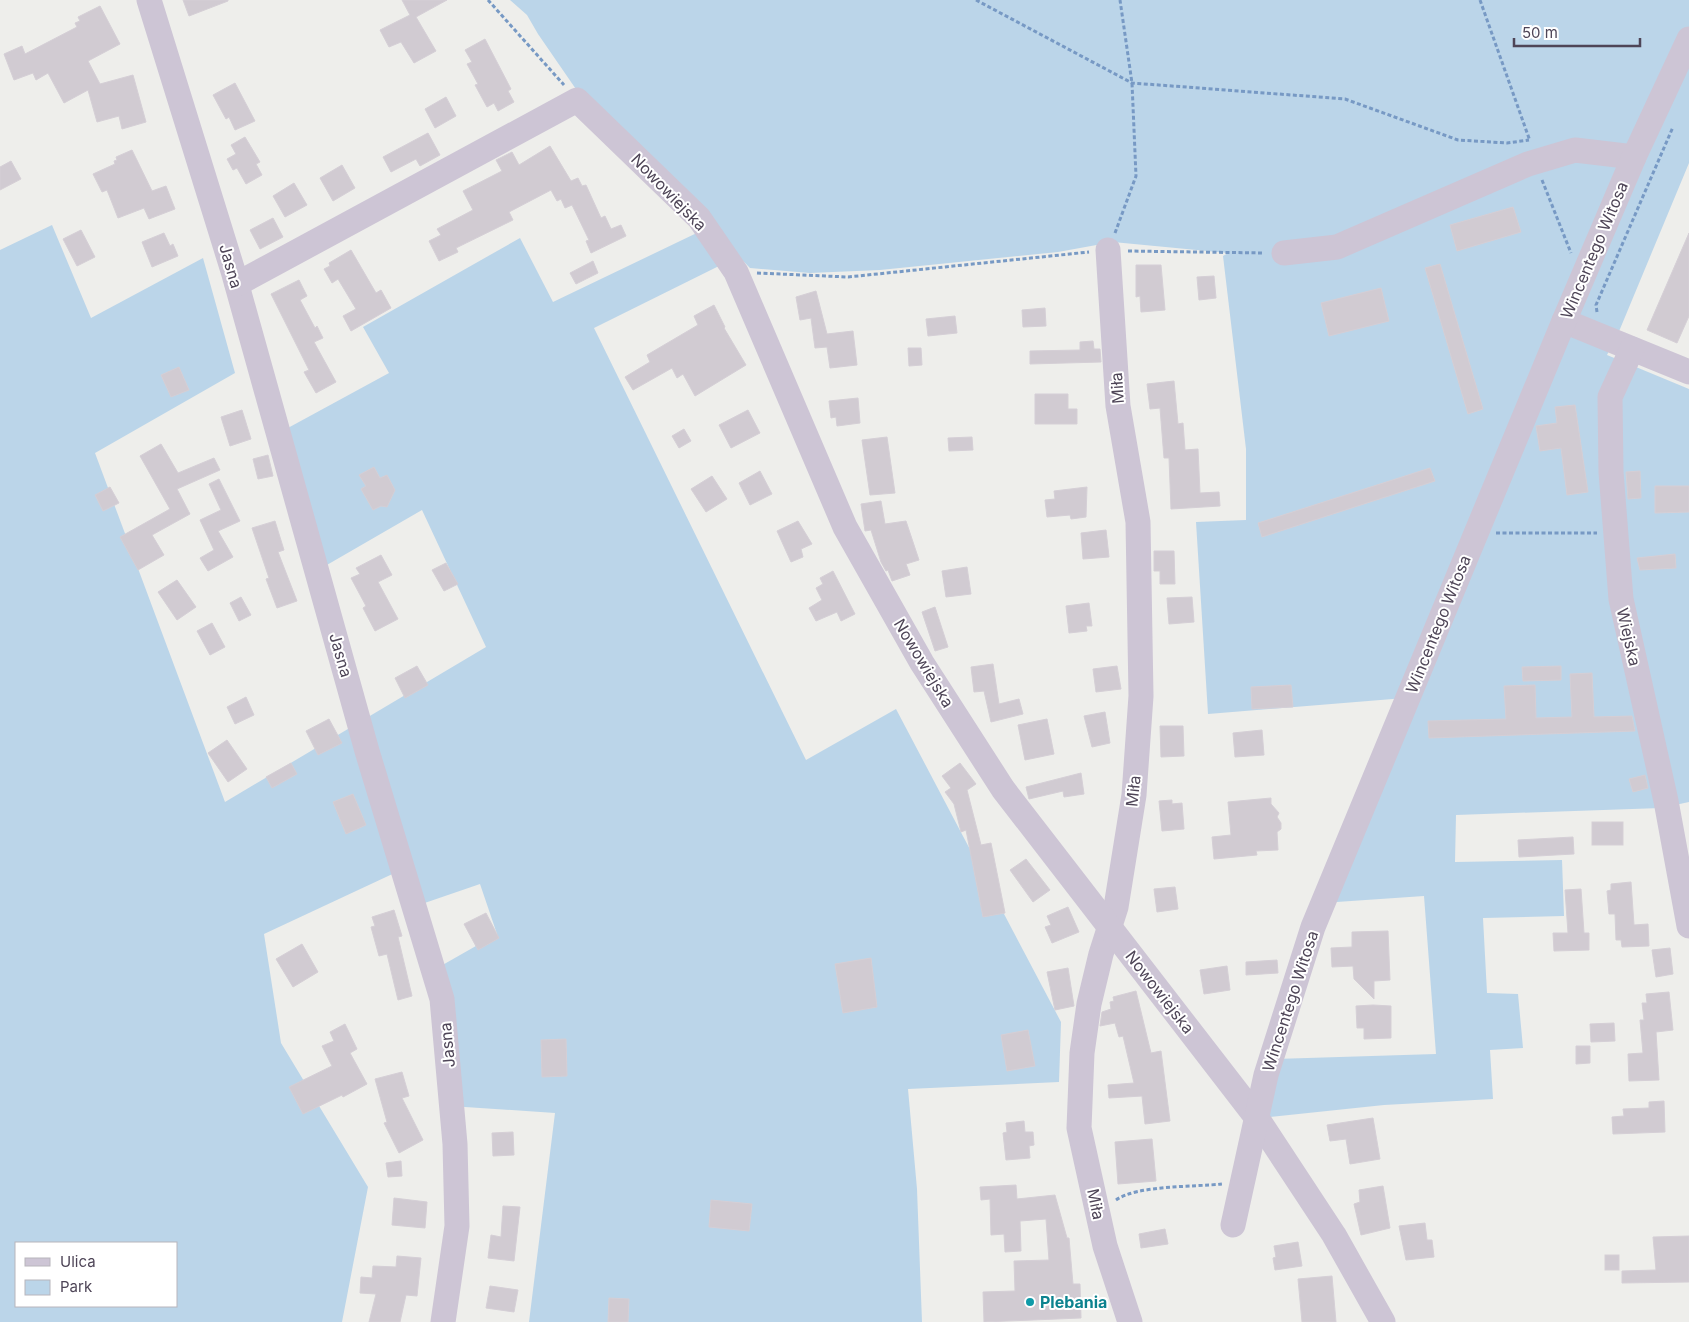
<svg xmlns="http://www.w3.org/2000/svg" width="1689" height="1322" viewBox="0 0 1689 1322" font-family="Inter,sans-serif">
<rect width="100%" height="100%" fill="#eeeeeb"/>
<!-- green -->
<g fill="#bbd5e9" fill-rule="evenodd">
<path d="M 510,0 L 1689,0 L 1689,163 L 1620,329 L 1607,355 L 1689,389 L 1689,802 L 1661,808 L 1456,815 L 1455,862 L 1562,860 L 1564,916 L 1483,918 L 1487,993 L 1518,994 L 1523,1048 L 1490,1050 L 1493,1099 L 1384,1105 L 1261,1118 L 1275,1059 L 1436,1054 L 1424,896 L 1322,903 L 1405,698 L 1208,714 L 1196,522 L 1246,520 L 1246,449 L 1223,256 L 1228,253 L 1113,242 L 1058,252 L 880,270 L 810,273 L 750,268 L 580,95 L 538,34 L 527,15 Z"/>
<path d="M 52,225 L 91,318 L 203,258 L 235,373 L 95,453 L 225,802 L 486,647 L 422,510 L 313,573 L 275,435 L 389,373 L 363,327 L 520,238 L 553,302 L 703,230 L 725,263 L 594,328 L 806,760 L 896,709 L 1061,1022 L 1059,1082 L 908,1089 L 917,1189 L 922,1322 L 529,1322 L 555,1113 L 450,1106 L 432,971 L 497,934 L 480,884 L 413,907 L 401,870 L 264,934 L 281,1043 L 368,1187 L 342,1322 L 0,1322 L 0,250 ZM 16,1243 L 176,1243 L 176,1306 L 16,1306 Z"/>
</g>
<!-- building -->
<g fill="#d1cbd2" stroke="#d5cfd6">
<path d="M 183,0 L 228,0 L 228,1 L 189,16 Z"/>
<path d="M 402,0 L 447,0 L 416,17 L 436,51 L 414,63 L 401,42 L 389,47 L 380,30 L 410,15 Z"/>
<path d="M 100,6 L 120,44 L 88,61 L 100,84 L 133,75 L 146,122 L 122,129 L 119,116 L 97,122 L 88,90 L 64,103 L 48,73 L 36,80 L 33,73 L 14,80 L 4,54 L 22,46 L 25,54 L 77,27 L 75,23 L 80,21 L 78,17 Z"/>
<path d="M 485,39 L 511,89 L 508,91 L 514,102 L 498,111 L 494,103 L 487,107 L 475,85 L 478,84 L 467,64 L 472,62 L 465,50 Z"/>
<path d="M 235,83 L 255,121 L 235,130 L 229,117 L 226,119 L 213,95 Z"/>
<path d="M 446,97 L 456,116 L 435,128 L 425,109 Z"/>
<path d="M 428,133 L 440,155 L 420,166 L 416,159 L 391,172 L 383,157 Z"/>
<path d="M 245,137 L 260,162 L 256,164 L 262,175 L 246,184 L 237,168 L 233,170 L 227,159 L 236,154 L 231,145 Z"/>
<path d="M 550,146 L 571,181 L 578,178 L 582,186 L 586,185 L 601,218 L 605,216 L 611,229 L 621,225 L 626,236 L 591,253 L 586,241 L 589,240 L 572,205 L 565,208 L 561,199 L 557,201 L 551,190 L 509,212 L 513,220 L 456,248 L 458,252 L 439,261 L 429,241 L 441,235 L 437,229 L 473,210 L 463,191 L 502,171 L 496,160 L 512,152 L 519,165 Z"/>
<path d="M 132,150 L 152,191 L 166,186 L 175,209 L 149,219 L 144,208 L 118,218 L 107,190 L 102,192 L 93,174 L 115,164 L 114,161 L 117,160 L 116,157 Z"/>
<path d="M 11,161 L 21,179 L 0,190 L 0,167 Z"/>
<path d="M 342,165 L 355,188 L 333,201 L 320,178 Z"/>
<path d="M 294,183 L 307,205 L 285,217 L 273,196 Z"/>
<path d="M 1513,207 L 1521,232 L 1457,251 L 1450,225 Z"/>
<path d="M 273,218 L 283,237 L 260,249 L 250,230 Z"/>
<path d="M 81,230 L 95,257 L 77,266 L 63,239 Z"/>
<path d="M 164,233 L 170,246 L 173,244 L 178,256 L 152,267 L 142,242 Z"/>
<path d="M 1689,233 L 1689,316 L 1677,343 L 1647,330 Z"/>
<path d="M 351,250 L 376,293 L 381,290 L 391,308 L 351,331 L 343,316 L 356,309 L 338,279 L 332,283 L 324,269 L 330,266 L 329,263 Z"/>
<path d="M 593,261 L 598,273 L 576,284 L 570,273 Z"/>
<path d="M 1440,264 L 1483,409 L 1468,414 L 1425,268 Z"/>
<path d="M 1136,265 L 1161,265 L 1165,310 L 1141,312 L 1140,296 L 1136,297 Z"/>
<path d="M 1214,276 L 1216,298 L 1199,300 L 1197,277 Z"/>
<path d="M 299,280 L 307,296 L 300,300 L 315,328 L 317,326 L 323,338 L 314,342 L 336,382 L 316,393 L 304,372 L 309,370 L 271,294 Z"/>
<path d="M 1381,288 L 1389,321 L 1329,336 L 1321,303 Z"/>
<path d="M 816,291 L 827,334 L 853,331 L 857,365 L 830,368 L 827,347 L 815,348 L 811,318 L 800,320 L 796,297 Z"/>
<path d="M 714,305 L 725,327 L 724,328 L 746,365 L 695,396 L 683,374 L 677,378 L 672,368 L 633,390 L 625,377 L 650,362 L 647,355 L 698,325 L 694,316 Z"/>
<path d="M 1045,308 L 1046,326 L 1023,327 L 1022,310 Z"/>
<path d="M 955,316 L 957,333 L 928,336 L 926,319 Z"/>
<path d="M 1093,341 L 1094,349 L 1100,349 L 1101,362 L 1030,364 L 1030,351 L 1080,350 L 1080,342 Z"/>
<path d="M 908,348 L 921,348 L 922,365 L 909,366 Z"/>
<path d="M 179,367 L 189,390 L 171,397 L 161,375 Z"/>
<path d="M 1174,381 L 1178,424 L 1183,423 L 1185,450 L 1198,449 L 1200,493 L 1219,492 L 1220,506 L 1171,509 L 1169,458 L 1164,458 L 1160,408 L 1150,409 L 1147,384 Z"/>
<path d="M 1035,394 L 1068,394 L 1068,409 L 1077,409 L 1077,424 L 1035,424 Z"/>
<path d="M 858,398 L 860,423 L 837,426 L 836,417 L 831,418 L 829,401 Z"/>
<path d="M 1575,405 L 1588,492 L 1567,495 L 1561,448 L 1540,451 L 1536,426 L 1557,423 L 1555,407 Z"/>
<path d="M 242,410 L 251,439 L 230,446 L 221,417 Z"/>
<path d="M 748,410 L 760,433 L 731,448 L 719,425 Z"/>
<path d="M 684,429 L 691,441 L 679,448 L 672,436 Z"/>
<path d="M 887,437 L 895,493 L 870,495 L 862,440 Z"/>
<path d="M 972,437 L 973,450 L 949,451 L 948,438 Z"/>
<path d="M 161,444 L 178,473 L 214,458 L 220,470 L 177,489 L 190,514 L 152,535 L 164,555 L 138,570 L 120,537 L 170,509 L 140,456 Z"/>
<path d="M 268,455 L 273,476 L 258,479 L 253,459 Z"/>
<path d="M 374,467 L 380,478 L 387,475 L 395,490 L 387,507 L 381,506 L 373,510 L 361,489 L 366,486 L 359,475 Z"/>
<path d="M 1430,468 L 1435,481 L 1262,537 L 1258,523 Z"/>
<path d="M 760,471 L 772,494 L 750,505 L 739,483 Z"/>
<path d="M 1640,471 L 1641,498 L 1628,499 L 1626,472 Z"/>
<path d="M 712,476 L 727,499 L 706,512 L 691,489 Z"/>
<path d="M 219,479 L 240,521 L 218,531 L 233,557 L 208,571 L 200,558 L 214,550 L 200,520 L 221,510 L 209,484 Z"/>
<path d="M 1655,486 L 1689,486 L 1689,512 L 1655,513 Z"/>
<path d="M 110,487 L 119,503 L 103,511 L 95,495 Z"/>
<path d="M 1087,487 L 1086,517 L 1071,519 L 1070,515 L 1047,517 L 1045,500 L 1055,499 L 1054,491 Z"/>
<path d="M 881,501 L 885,524 L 906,521 L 919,560 L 906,564 L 910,575 L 892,581 L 888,570 L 886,571 L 881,562 L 871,530 L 865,531 L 861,504 Z"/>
<path d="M 275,521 L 284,550 L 278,552 L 297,601 L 277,608 L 266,579 L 269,578 L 252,528 Z"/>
<path d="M 798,521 L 812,544 L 801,549 L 803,557 L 791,562 L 777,531 Z"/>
<path d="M 1106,530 L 1109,557 L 1083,559 L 1081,533 Z"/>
<path d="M 1154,551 L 1174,551 L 1175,584 L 1160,584 L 1160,571 L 1154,571 Z"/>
<path d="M 1675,554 L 1676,568 L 1640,570 L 1637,558 Z"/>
<path d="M 381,555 L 392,575 L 378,582 L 398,619 L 375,631 L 363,608 L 366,606 L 351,578 L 360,574 L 356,568 Z"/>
<path d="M 446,563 L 458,584 L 444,591 L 432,570 Z"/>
<path d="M 967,567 L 971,594 L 946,597 L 942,571 Z"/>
<path d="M 833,571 L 855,614 L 841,621 L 837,612 L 816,621 L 809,608 L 822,600 L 816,588 L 823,584 L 820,578 Z"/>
<path d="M 177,580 L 196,607 L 177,620 L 158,592 Z"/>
<path d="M 241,597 L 251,615 L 239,621 L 230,603 Z"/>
<path d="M 1192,597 L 1194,622 L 1169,624 L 1167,598 Z"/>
<path d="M 1089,603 L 1092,626 L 1086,626 L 1087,631 L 1069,633 L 1066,606 Z"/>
<path d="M 935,607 L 948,647 L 935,651 L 922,612 Z"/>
<path d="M 212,623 L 225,647 L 210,655 L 197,631 Z"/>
<path d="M 993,664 L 999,704 L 1019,699 L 1023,714 L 991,722 L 984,691 L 974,692 L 971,667 Z"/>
<path d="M 417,666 L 428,685 L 405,698 L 395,678 Z"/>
<path d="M 1117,666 L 1121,689 L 1096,692 L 1093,669 Z"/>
<path d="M 1561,666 L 1561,680 L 1523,681 L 1522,667 Z"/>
<path d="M 1592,673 L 1594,717 L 1632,716 L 1635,731 L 1429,738 L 1428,721 L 1506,719 L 1504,686 L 1535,685 L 1536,718 L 1572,717 L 1570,674 Z"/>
<path d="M 1291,685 L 1293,707 L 1252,709 L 1251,687 Z"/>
<path d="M 246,697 L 254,715 L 235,724 L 227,707 Z"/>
<path d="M 1105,712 L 1110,743 L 1092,747 L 1084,716 Z"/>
<path d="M 329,719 L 342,743 L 318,755 L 306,731 Z"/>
<path d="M 1047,719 L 1054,754 L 1025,760 L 1018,725 Z"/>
<path d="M 1160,726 L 1183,726 L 1184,756 L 1161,757 Z"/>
<path d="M 1262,730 L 1264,755 L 1235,757 L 1233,733 Z"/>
<path d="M 227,740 L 247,769 L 228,782 L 208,753 Z"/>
<path d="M 291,763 L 297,774 L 272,788 L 266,777 Z"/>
<path d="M 960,763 L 976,784 L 967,790 L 981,845 L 991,843 L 1005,913 L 983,917 L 966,830 L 961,832 L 954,804 L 945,792 L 951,788 L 942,776 Z"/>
<path d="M 1081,773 L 1084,794 L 1064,797 L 1063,791 L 1029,799 L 1026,787 Z"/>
<path d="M 1645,775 L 1648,788 L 1633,792 L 1629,779 Z"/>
<path d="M 353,794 L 366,825 L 346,834 L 333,802 Z"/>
<path d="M 1271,798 L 1271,804 L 1279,813 L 1277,817 L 1281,823 L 1281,829 L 1277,832 L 1278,850 L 1256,851 L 1257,855 L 1214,859 L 1212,837 L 1231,835 L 1228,802 Z"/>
<path d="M 1172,800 L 1172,804 L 1182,803 L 1184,829 L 1162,831 L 1159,801 Z"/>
<rect x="1592" y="822" width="31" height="23"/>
<path d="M 1573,837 L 1574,854 L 1519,857 L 1518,840 Z"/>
<path d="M 1026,859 L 1050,890 L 1033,902 L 1010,870 Z"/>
<path d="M 1631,882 L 1634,925 L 1648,924 L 1649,946 L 1622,947 L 1621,940 L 1616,940 L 1615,914 L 1609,914 L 1607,891 L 1611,890 L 1611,884 Z"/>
<path d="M 1175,887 L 1178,909 L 1157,912 L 1154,889 Z"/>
<path d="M 1581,889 L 1584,933 L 1589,933 L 1589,950 L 1554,951 L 1553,933 L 1568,933 L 1565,890 Z"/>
<path d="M 1068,907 L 1079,932 L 1052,943 L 1045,927 L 1051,925 L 1047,916 Z"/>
<path d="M 394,910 L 402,936 L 398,937 L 412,996 L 398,1000 L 387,954 L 379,956 L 371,927 L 375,926 L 372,917 Z"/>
<path d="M 486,913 L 499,938 L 478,950 L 464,924 Z"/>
<path d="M 1388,931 L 1390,980 L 1374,981 L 1374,999 L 1354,979 L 1353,966 L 1332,967 L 1331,948 L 1352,947 L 1352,932 Z"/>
<path d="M 302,944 L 318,972 L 293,987 L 276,959 Z"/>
<path d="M 1670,948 L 1673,974 L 1656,977 L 1652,950 Z"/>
<path d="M 871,958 L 877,1007 L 843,1013 L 835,964 Z"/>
<path d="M 1277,960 L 1278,973 L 1246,975 L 1246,962 Z"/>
<path d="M 1227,966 L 1230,990 L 1204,994 L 1200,970 Z"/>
<path d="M 1068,968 L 1074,1006 L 1055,1010 L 1047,972 Z"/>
<path d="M 1136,991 L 1151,1053 L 1161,1051 L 1170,1121 L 1145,1124 L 1142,1096 L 1109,1098 L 1108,1085 L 1134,1083 L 1123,1036 L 1119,1037 L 1115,1023 L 1100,1026 L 1102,1012 L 1111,1009 L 1110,1002 L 1114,1001 L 1113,997 Z"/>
<path d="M 1669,992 L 1673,1030 L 1656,1032 L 1659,1080 L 1629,1081 L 1628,1054 L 1643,1053 L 1640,1020 L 1644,1020 L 1642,1003 L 1647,1003 L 1646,994 Z"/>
<path d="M 1373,1005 L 1391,1006 L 1391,1038 L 1364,1039 L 1364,1028 L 1357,1028 L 1356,1006 Z"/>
<path d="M 1614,1023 L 1615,1041 L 1591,1042 L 1590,1024 Z"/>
<path d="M 345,1024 L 357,1049 L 350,1053 L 367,1084 L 343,1097 L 342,1095 L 303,1114 L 289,1087 L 332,1066 L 322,1046 L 334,1041 L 330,1032 Z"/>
<path d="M 1028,1030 L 1035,1066 L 1007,1071 L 1001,1035 Z"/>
<path d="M 566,1039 L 567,1076 L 542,1077 L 541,1040 Z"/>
<path d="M 1576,1046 L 1590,1046 L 1590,1063 L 1576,1064 Z"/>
<path d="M 402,1072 L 409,1096 L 402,1098 L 423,1140 L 399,1153 L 384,1123 L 387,1122 L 375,1079 Z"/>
<path d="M 1664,1101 L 1665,1132 L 1613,1134 L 1612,1117 L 1624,1116 L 1623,1109 L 1649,1108 L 1649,1102 Z"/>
<path d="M 1373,1118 L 1380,1159 L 1350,1164 L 1346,1139 L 1330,1141 L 1327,1125 Z"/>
<path d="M 1024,1121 L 1025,1132 L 1033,1132 L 1034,1145 L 1029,1146 L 1030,1158 L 1006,1160 L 1003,1133 L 1007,1132 L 1006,1123 Z"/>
<path d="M 513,1132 L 514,1155 L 493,1156 L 492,1133 Z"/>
<path d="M 1152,1139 L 1156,1181 L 1118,1184 L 1115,1142 Z"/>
<path d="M 401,1161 L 402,1176 L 388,1177 L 386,1163 Z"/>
<path d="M 1016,1185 L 1017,1199 L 1055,1195 L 1067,1238 L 1069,1238 L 1073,1284 L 1080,1284 L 1081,1318 L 984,1322 L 983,1292 L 1015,1291 L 1014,1261 L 1049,1260 L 1046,1219 L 1020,1221 L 1021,1251 L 1005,1252 L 1004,1234 L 991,1235 L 990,1199 L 981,1200 L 980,1187 Z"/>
<path d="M 1383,1186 L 1390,1228 L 1361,1235 L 1354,1204 L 1360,1202 L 1359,1190 Z"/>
<path d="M 394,1198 L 427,1202 L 425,1228 L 392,1225 Z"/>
<path d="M 711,1200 L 752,1204 L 749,1231 L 709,1227 Z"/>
<path d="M 503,1206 L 520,1207 L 514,1261 L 488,1258 L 491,1235 L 501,1237 Z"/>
<path d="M 1425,1223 L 1427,1240 L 1432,1240 L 1434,1257 L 1406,1260 L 1399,1226 Z"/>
<path d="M 1165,1229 L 1168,1244 L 1141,1248 L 1139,1234 Z"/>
<path d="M 1689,1236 L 1689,1282 L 1622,1283 L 1622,1271 L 1656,1270 L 1653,1237 Z"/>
<path d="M 1298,1242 L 1302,1266 L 1275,1270 L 1273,1258 L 1276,1257 L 1274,1246 Z"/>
<rect x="1605" y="1255" width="14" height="15"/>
<path d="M 397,1256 L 421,1258 L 417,1296 L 406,1295 L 400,1322 L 369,1322 L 376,1294 L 360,1293 L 361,1277 L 372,1278 L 373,1266 L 396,1267 Z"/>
<path d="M 1332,1276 L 1336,1322 L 1302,1322 L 1298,1279 Z"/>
<path d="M 490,1286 L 518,1290 L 514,1312 L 486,1308 Z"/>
<path d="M 609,1298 L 629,1299 L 628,1322 L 608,1322 Z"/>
</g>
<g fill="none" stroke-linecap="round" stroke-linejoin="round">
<!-- path -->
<g stroke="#7799c4" stroke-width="3" stroke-dasharray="4 2.5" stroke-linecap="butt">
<path d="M 488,0 L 564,85"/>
<path d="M 976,0 L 1132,83 L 1345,99 L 1458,140 L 1507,143 L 1529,140"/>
<path d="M 1480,0 L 1530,141"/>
<path d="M 1542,180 L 1571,253"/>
<path d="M 1115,233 L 1136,176 L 1132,83 L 1120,0"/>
<path d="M 1128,251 L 1264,253"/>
<path d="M 757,273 L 848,277 L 1089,252"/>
<path d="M 1597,312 L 1596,305 L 1673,127"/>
<path d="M 1496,533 L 1597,533"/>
<path d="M 1116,1200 C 1137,1185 1195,1187 1222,1184"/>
</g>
<!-- minor -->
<g stroke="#cdc5d5" stroke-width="25">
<path d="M 149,0 L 233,271 L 367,751 L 442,999 L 455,1144 L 457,1226 L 443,1322"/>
<path d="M 1108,250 L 1118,406 L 1138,522 L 1141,696 L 1134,795 L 1116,907 L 1101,954 L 1089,1004 L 1082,1053 L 1079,1128 L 1105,1246 L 1130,1322"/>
<path d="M 1284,253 L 1337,247 L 1528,164 L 1575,150 L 1634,157"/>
<path d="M 237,284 L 577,100 L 699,218 L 736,272 L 845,527 L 922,663 L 1003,789 L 1257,1118 L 1334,1235 L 1383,1322"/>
<path d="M 1564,321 L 1689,372"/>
<path d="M 1632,349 L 1610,397 L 1611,472 L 1621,599 L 1666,801 L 1689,926"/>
<path d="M 1233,1225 L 1266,1075 L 1313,927 L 1564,321 L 1634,157 L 1689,39"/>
</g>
</g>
<!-- markers -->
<circle fill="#0f9aa8" stroke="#fff" stroke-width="2" cx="1030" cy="1302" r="5"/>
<g text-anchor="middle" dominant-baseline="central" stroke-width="4" stroke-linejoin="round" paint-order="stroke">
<!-- street labels -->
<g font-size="16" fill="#4e4557" stroke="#fff">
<text transform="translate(669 192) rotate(46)">Nowowiejska</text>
<text transform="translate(1594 250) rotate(-67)">Wincentego Witosa</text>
<text transform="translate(231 266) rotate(74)">Jasna</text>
<text transform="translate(1117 388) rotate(-94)">Miła</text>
<text transform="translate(1438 624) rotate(-68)">Wincentego Witosa</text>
<text transform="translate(1629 637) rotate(77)">Wiejska</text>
<text transform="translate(341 655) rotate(74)">Jasna</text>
<text transform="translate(924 663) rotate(59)">Nowowiejska</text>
<text transform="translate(1133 791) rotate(-84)">Miła</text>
<text transform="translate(1160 992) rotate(52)">Nowowiejska</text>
<text transform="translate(1290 1001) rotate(-72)">Wincentego Witosa</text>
<text transform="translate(447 1045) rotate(-95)">Jasna</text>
<text transform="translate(1096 1204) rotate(78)">Miła</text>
</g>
<!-- culture labels -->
<g font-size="16" font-weight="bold" fill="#0d838f" stroke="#fff" text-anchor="start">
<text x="1040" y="1302">Plebania</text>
</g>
</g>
<!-- legend -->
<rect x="15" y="1242" width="162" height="65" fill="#ffffff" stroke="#b8b5bc"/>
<rect x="25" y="1258" width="25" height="8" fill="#cdc5d5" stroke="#b8b5bc"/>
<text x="60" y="1267" font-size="15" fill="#4e4557">Ulica</text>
<rect x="25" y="1280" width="25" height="15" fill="#bbd5e9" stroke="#b8b5bc"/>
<text x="60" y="1292" font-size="15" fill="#4e4557">Park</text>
<!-- scale -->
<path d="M1514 38v8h126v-8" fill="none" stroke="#4e4557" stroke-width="2.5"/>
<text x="1522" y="38" font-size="15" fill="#4e4557" stroke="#ffffff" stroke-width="4" paint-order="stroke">50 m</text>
</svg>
